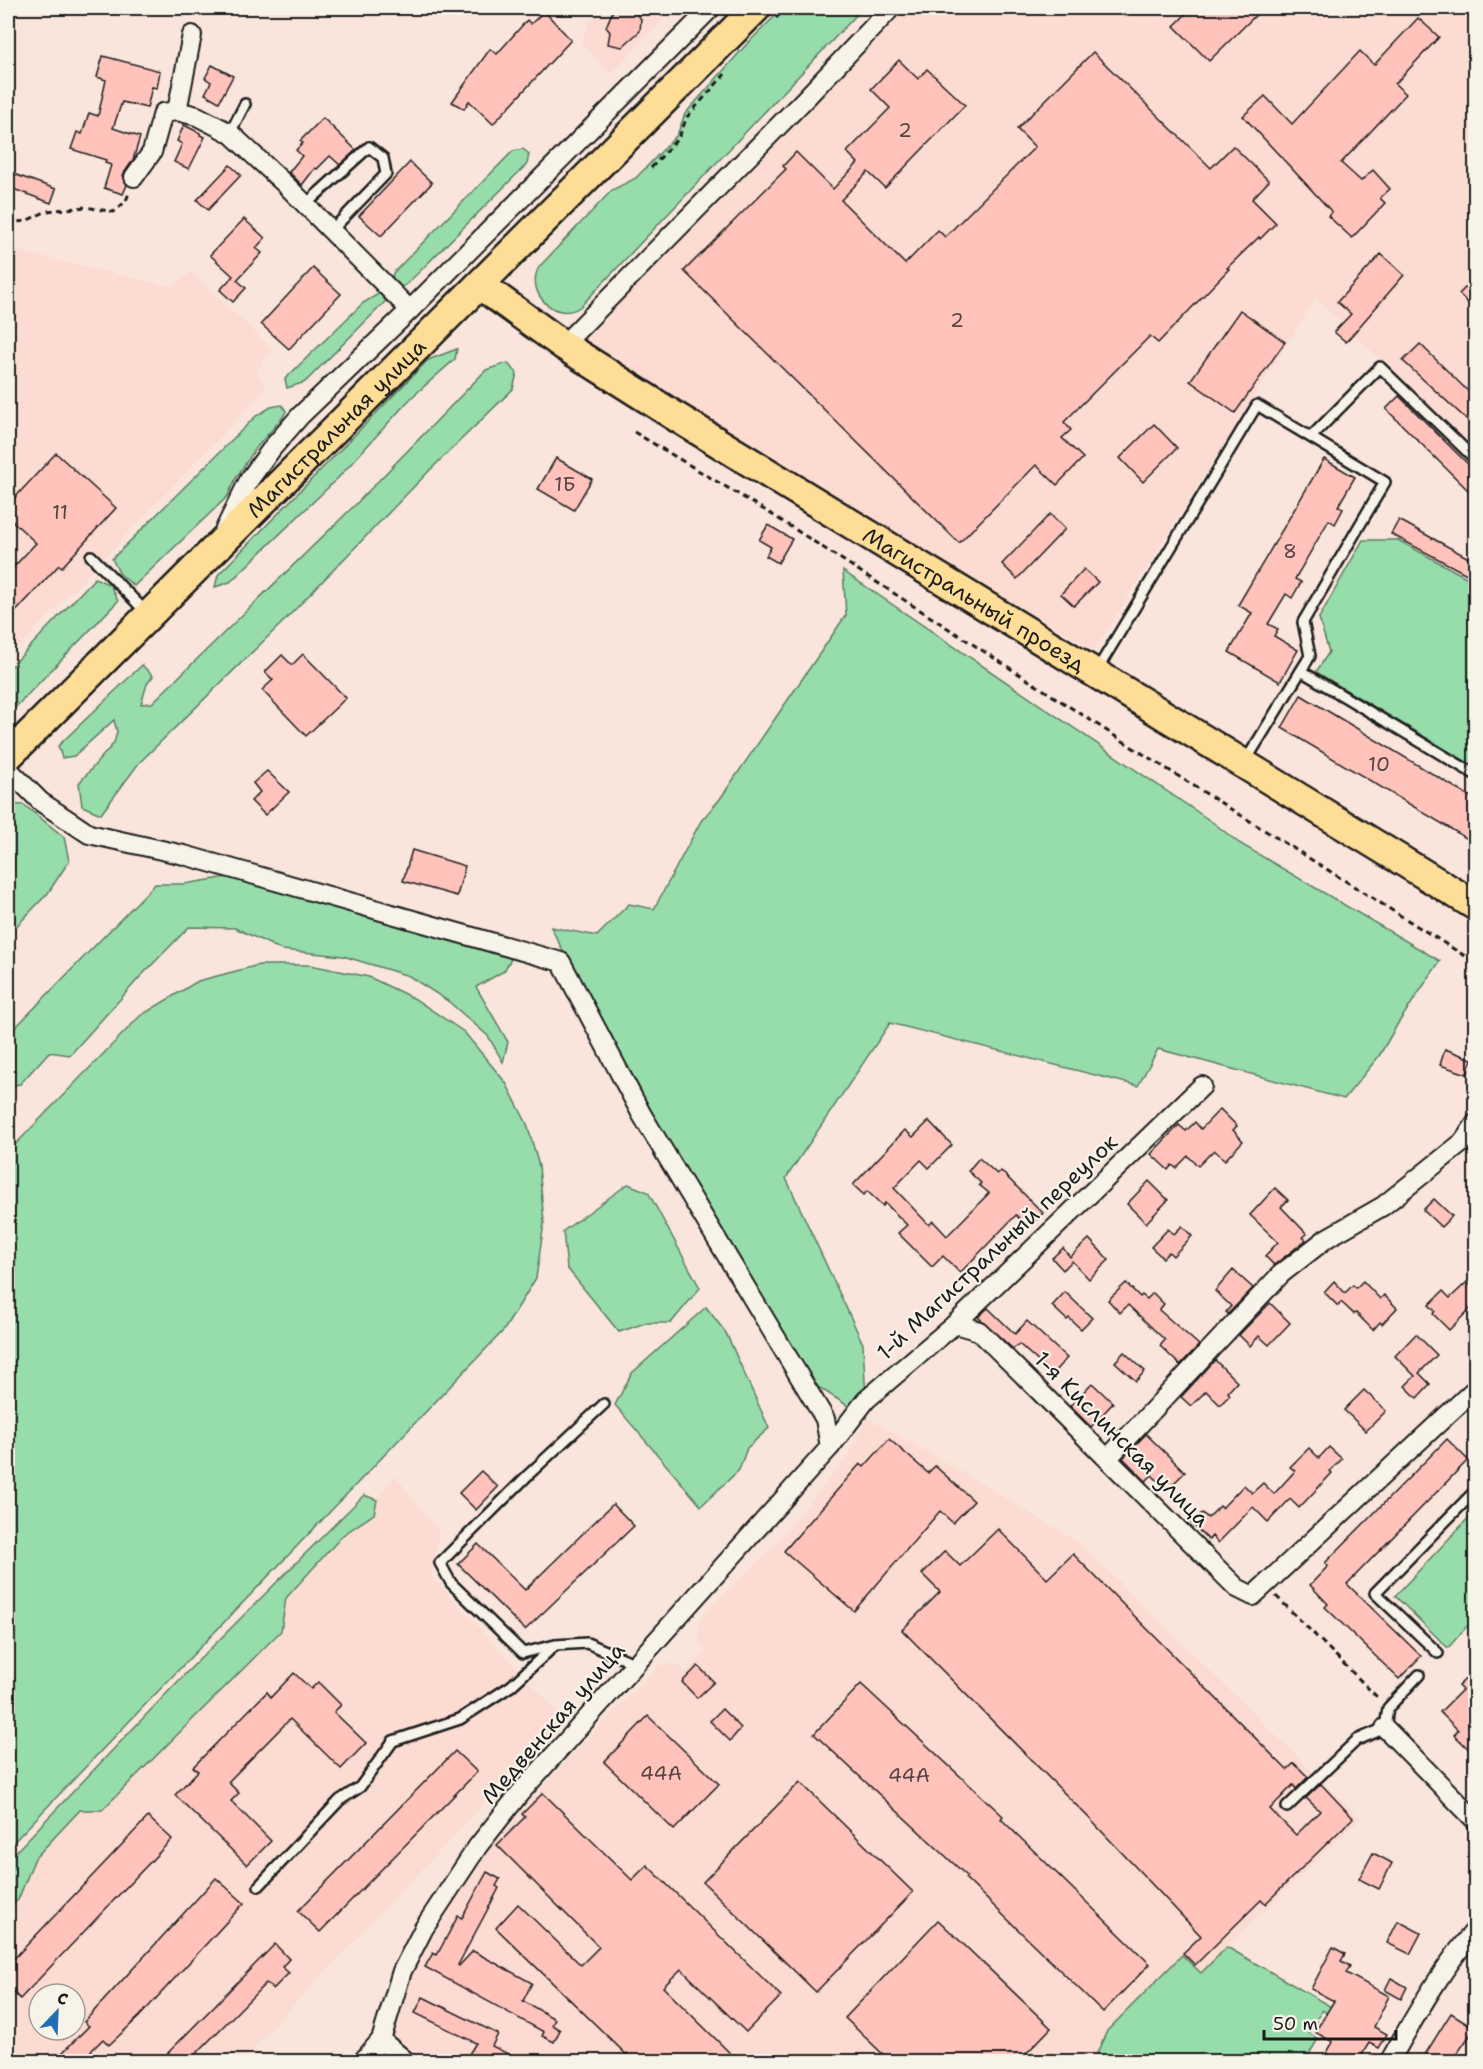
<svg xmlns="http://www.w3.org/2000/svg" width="1483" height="2069" viewBox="0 0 1483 2069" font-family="'Shantell Sans',sans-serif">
<rect width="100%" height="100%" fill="#f9e5db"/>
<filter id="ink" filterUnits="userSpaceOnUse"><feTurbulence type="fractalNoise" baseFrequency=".0167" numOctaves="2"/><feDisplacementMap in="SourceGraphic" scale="12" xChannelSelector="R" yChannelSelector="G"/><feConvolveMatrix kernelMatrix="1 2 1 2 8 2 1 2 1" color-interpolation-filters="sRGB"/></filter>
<g filter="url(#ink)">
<!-- built -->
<g fill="#fbdbd2" fill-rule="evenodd">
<path d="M 597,8 L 650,8 L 662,21 L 610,74 L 581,42 Z"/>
<path d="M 876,8 L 1475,8 L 1475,449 L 1316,298 L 1094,651 L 1058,628 L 563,345 Z"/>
<path d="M 8,249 L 171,287 L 191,272 L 272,349 L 257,371 L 266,389 L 8,658 Z"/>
<path d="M 867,1418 L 964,1473 L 1079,1543 L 1360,1818 L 1200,1973 L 1183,1955 L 1107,2031 L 1093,2061 L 421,2062 L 381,2040 L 416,1966 L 479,1861 L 572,1754 L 661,1664 L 678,1665 L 687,1672 L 707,1651 L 698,1642 L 700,1618 L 772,1548 L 848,1456 Z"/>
<path d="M 395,1476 L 439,1532 L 431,1576 L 564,1719 L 241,2061 L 8,2061 L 8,1911 L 18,1900 L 35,1858 L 80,1810 L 102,1810 L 281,1631 L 286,1598 L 343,1535 L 374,1514 L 377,1500 ZM 39,1994 L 75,1994 L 75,2030 L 39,2030 Z"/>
</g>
<!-- green -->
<g fill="#97ddab" stroke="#5a7c64" stroke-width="1.5">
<path d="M 783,8 L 863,8 L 581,306 C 558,324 524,294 539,267 L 612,190 L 636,178 L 677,135 L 685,114 L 746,45 Z"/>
<path d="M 523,149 L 529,154 L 527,164 L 406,285 L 396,290 L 391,283 L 393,273 L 513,151 Z"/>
<path d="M 380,293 L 386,301 L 305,382 L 287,388 L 285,379 L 363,303 Z"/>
<path d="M 457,349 L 455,359 L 411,398 L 338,478 L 230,582 L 215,587 L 218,575 L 428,360 Z"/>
<path d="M 507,363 L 517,373 L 513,389 L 431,469 L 283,622 L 139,763 L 101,814 L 82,806 L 79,783 L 114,743 L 117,732 L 114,720 L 74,756 L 62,758 L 58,746 L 142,665 L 153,676 L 147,684 L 141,704 L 152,703 L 354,506 L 486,370 Z"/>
<path d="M 282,405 L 286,411 L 283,417 L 256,448 L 237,476 L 227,497 L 134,586 L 120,574 L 112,559 L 256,416 L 271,407 Z"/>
<path d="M 1363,540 L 1398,540 L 1475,582 L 1475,767 L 1316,672 L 1329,652 L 1319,618 Z"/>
<path d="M 843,571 L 1215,824 L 1239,843 L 1440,961 L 1397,1025 L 1379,1056 L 1344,1099 L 1158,1049 L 1138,1086 L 890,1023 L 786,1178 L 863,1344 L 867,1418 L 807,1380 L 649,1123 L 551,927 L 597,936 L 629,904 L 654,909 L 701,821 L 720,799 L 846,615 Z"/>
<path d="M 95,578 L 110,585 L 118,601 L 8,715 L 8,670 Z"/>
<path d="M 8,804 L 24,805 L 64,837 L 69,861 L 48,893 L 8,935 Z"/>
<path d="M 228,877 L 514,954 L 504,971 L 476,987 L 508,1042 L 503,1062 L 488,1036 L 448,1001 L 409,976 L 343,956 L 282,950 L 235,928 L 189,927 L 140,977 L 70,1055 L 49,1052 L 20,1084 L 8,1086 L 8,1035 L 155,884 L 184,884 Z"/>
<path d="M 259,965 L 310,965 L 369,977 L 415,999 L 464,1032 L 506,1083 L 527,1124 L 539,1166 L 544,1223 L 536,1278 L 504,1330 L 8,1848 L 8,1152 L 140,1016 L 198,981 Z"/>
<path d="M 628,1184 L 648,1192 L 700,1288 L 671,1323 L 645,1323 L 619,1332 L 567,1268 L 563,1231 Z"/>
<path d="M 706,1307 L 726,1333 L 769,1428 L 747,1448 L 739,1470 L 701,1506 L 615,1405 L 632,1373 Z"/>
<path d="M 364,1495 L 377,1500 L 374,1514 L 343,1535 L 286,1598 L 281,1631 L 102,1810 L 80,1810 L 35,1858 L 18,1900 L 8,1908 L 8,1860 L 186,1673 Z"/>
<path d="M 1475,1511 L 1475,1617 L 1448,1648 L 1395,1596 Z"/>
<path d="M 1227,1947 L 1333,2008 L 1330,2015 L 1322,2010 L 1309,2033 L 1318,2039 L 1305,2061 L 1093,2062 L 1107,2031 L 1182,1955 L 1201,1973 Z"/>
</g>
<!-- building -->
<g fill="#ffc3bc" stroke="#1c1c1c" stroke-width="1.5">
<path d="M 614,8 L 631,8 L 641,19 L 640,31 L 622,47 L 608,44 L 610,32 L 606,27 Z"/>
<path d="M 1192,8 L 1263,8 L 1209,61 L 1174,26 Z"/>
<path d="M 544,11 L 571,40 L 493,124 L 469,101 L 464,109 L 452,102 L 490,49 L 497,54 L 527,20 L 531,24 Z"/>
<path d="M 1418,18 L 1439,37 L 1395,84 L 1406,94 L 1341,163 L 1361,181 L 1373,170 L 1390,189 L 1380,198 L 1385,203 L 1352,238 L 1328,216 L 1332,212 L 1243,116 L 1265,96 L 1292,124 L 1360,51 L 1374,65 Z"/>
<path d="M 1093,52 L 1211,168 L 1233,146 L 1269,181 L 1252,199 L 1276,223 L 1260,239 L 1259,237 L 1227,268 L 1229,269 L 1158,343 L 1150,336 L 1064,422 L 1071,430 L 1062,438 L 1083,458 L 1057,485 L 1036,465 L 959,543 L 684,271 L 786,169 L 783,166 L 796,152 L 833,189 L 858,163 L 847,152 L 890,108 L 871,89 L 899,60 L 918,79 L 927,69 L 965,105 L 885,188 L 868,172 L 841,200 L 905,264 L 938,230 L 945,237 L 1035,147 L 1017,129 Z"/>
<path d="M 103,56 L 160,71 L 157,88 L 152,87 L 147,108 L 122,102 L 113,128 L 140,137 L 133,160 L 123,175 L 127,185 L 123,194 L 104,188 L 111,165 L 105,163 L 106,160 L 71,149 L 77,132 L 82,134 L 89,113 L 98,116 L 106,80 L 97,77 Z"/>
<path d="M 212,65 L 233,76 L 219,102 L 205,94 L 211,82 L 205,78 Z"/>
<path d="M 323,118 L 356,150 L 340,165 L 330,156 L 317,169 L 315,168 L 302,185 L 289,172 L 302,156 L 296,150 L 303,143 L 300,141 Z"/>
<path d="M 184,125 L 200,133 L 200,135 L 205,137 L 189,169 L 174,162 L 182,144 L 177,141 Z"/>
<path d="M 410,162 L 432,183 L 381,236 L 359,216 Z"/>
<path d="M 230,165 L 241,175 L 208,210 L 197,200 Z"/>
<path d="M 8,172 L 56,189 L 51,203 L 8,187 Z"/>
<path d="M 244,219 L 265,238 L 256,248 L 262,253 L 237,280 L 246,288 L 233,302 L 220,290 L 233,276 L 210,255 Z"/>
<path d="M 1381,254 L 1404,275 L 1346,342 L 1334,332 L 1351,314 L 1337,302 Z"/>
<path d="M 313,268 L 341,294 L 289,349 L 261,324 Z"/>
<path d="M 1476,277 L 1476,311 L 1459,294 Z"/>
<path d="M 1240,310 L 1285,342 L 1235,413 L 1190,381 Z"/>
<path d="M 1420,344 L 1476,399 L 1476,428 L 1403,361 Z"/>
<path d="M 1399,396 L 1476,472 L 1476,498 L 1386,409 Z"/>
<path d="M 1154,424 L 1177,448 L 1143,482 L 1120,458 Z"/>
<path d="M 56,453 L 116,508 L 62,567 L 59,565 L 8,620 L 8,573 L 36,543 L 8,517 L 8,505 Z"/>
<path d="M 556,458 L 592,479 L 574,510 L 538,489 Z"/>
<path d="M 1324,459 L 1355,477 L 1338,506 L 1343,509 L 1335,524 L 1329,520 L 1295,579 L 1301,582 L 1292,598 L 1286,594 L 1268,624 L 1278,629 L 1274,636 L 1298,650 L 1280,682 L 1229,652 L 1252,613 L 1238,605 Z"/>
<path d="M 1050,514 L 1065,529 L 1017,579 L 1002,564 Z"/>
<path d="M 1399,520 L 1476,562 L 1476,579 L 1391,534 Z"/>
<path d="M 768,525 L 792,539 L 778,563 L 766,556 L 771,547 L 759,540 Z"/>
<path d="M 1084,569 L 1098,582 L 1074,606 L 1061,594 Z"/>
<path d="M 303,654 L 346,698 L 306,736 L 262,690 L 273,680 L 265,672 L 282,655 L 292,665 Z"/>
<path d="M 1301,695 L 1476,800 L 1476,844 L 1282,728 Z"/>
<path d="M 267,771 L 289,792 L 265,815 L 251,801 L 260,792 L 253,783 Z"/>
<path d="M 412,850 L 465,866 L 457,896 L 403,881 Z"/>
<path d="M 1445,1049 L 1472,1059 L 1467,1074 L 1440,1065 Z"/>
<path d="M 1220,1109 L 1237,1126 L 1233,1130 L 1243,1141 L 1225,1160 L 1214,1150 L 1198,1166 L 1188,1156 L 1176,1168 L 1172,1165 L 1168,1170 L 1151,1154 L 1179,1125 L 1186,1131 L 1195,1122 L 1201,1129 Z"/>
<path d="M 929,1121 L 952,1145 L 929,1168 L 921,1160 L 894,1188 L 929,1225 L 933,1221 L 947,1236 L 989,1193 L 979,1185 L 981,1183 L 968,1171 L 979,1158 L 997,1174 L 1001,1171 L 1043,1213 L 1028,1228 L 1016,1215 L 960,1273 L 943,1256 L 932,1267 L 898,1233 L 907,1225 L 885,1203 L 883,1206 L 867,1191 L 864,1195 L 853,1185 L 905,1130 L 913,1137 Z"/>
<path d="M 1149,1181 L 1168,1200 L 1146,1223 L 1127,1204 Z"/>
<path d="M 1275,1188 L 1288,1200 L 1281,1207 L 1307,1234 L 1303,1237 L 1306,1240 L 1274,1265 L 1265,1256 L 1278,1242 L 1250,1215 Z"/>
<path d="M 1434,1199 L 1452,1216 L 1441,1227 L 1423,1210 Z"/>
<path d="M 1182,1226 L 1192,1236 L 1173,1256 L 1169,1252 L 1163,1258 L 1151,1247 L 1168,1229 L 1174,1234 Z"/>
<path d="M 1089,1239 L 1109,1260 L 1089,1279 L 1072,1261 L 1063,1270 L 1052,1258 L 1063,1248 L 1070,1257 Z"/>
<path d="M 1233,1270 L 1253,1288 L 1228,1314 L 1226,1312 L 1231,1306 L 1215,1291 Z"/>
<path d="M 1334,1281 L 1345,1293 L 1353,1285 L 1356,1288 L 1363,1281 L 1380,1299 L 1384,1295 L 1397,1308 L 1382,1324 L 1380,1322 L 1373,1330 L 1356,1313 L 1354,1314 L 1341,1302 L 1338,1306 L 1324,1292 Z"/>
<path d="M 1467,1282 L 1476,1290 L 1476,1303 L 1449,1330 L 1433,1314 L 1435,1311 L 1429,1305 L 1443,1291 L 1450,1298 Z"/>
<path d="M 1126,1283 L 1140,1297 L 1142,1295 L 1147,1299 L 1153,1293 L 1164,1304 L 1159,1310 L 1199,1345 L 1180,1365 L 1160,1346 L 1165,1340 L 1128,1305 L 1120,1313 L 1108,1300 Z"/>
<path d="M 1065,1292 L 1092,1318 L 1081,1329 L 1069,1318 L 1067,1320 L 1052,1306 Z"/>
<path d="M 1270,1303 L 1290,1323 L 1269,1345 L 1259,1336 L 1250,1346 L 1239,1335 Z"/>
<path d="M 988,1308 L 1015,1334 L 1027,1321 L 1067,1358 L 1052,1374 L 1019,1344 L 1013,1349 L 978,1317 Z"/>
<path d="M 1416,1334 L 1437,1355 L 1419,1373 L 1430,1384 L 1417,1398 L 1405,1386 L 1415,1376 L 1395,1356 Z"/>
<path d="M 1124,1352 L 1145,1371 L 1136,1381 L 1115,1362 Z"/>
<path d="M 1215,1360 L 1237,1382 L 1228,1392 L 1230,1395 L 1220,1405 L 1206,1391 L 1191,1406 L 1181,1397 Z"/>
<path d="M 1092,1383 L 1113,1403 L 1091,1427 L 1070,1406 Z"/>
<path d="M 1364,1390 L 1386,1411 L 1366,1431 L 1344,1410 Z"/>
<path d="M 1146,1434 L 1185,1472 L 1167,1490 L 1152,1475 L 1146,1481 L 1123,1458 Z"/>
<path d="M 889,1439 L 928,1473 L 935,1466 L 974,1501 L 953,1523 L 940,1511 L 854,1611 L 784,1551 L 860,1464 L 864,1467 Z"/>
<path d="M 1447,1439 L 1468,1460 L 1347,1584 L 1421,1656 L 1399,1679 L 1325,1607 L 1328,1604 L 1310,1585 L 1328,1566 L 1325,1563 Z"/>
<path d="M 1329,1447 L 1342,1459 L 1330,1471 L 1332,1473 L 1299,1508 L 1290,1499 L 1268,1522 L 1253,1507 L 1218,1543 L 1212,1536 L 1209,1540 L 1191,1523 L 1202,1513 L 1208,1518 L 1220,1506 L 1222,1508 L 1244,1485 L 1252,1493 L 1263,1483 L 1274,1494 L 1295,1471 L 1290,1467 L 1309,1448 L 1319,1458 Z"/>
<path d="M 481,1471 L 498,1487 L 476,1510 L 459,1493 Z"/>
<path d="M 613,1504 L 634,1526 L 525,1630 L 458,1564 L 478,1544 L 525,1590 Z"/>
<path d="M 998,1529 L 1047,1579 L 1073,1554 L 1287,1770 L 1294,1763 L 1308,1777 L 1296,1789 L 1293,1785 L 1270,1809 L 1296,1835 L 1320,1811 L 1306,1798 L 1321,1784 L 1353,1818 L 1265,1904 L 1261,1900 L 1195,1965 L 1183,1953 L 1201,1936 L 1088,1817 L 902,1630 L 940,1592 L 922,1574 L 945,1551 L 960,1566 Z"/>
<path d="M 698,1666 L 714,1682 L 697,1698 L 682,1682 Z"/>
<path d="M 1476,1669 L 1476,1756 L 1454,1735 L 1458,1730 L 1440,1712 L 1462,1690 L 1458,1686 Z"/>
<path d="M 294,1673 L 311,1689 L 318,1682 L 341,1705 L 334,1712 L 366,1743 L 341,1769 L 290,1719 L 228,1782 L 239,1793 L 231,1801 L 271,1841 L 247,1865 L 175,1795 L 198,1771 L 193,1767 L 267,1692 L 271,1697 Z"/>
<path d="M 861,1684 L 1003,1816 L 1001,1819 L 1150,1964 L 1103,2012 L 965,1878 L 967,1876 L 814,1734 Z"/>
<path d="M 722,1709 L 741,1728 L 730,1741 L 710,1721 Z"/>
<path d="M 648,1716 L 719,1784 L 674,1830 L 604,1762 Z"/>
<path d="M 455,1751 L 477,1772 L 320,1932 L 298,1911 Z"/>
<path d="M 800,1782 L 913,1892 L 816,1992 L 703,1882 Z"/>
<path d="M 543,1793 L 632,1880 L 647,1865 L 781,1996 L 746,2032 L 681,1969 L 663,1987 L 738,2061 L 633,2061 L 496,1928 L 518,1904 L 581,1965 L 599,1947 L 497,1845 L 525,1817 L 522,1814 Z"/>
<path d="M 148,1817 L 172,1839 L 20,1999 L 8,1987 L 8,1965 Z"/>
<path d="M 1373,1853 L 1392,1863 L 1379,1889 L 1359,1879 Z"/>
<path d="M 487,1872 L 500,1879 L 496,1886 L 499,1888 L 458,1965 L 459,1966 L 473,1951 L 532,1983 L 523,2001 L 555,2019 L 552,2025 L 560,2030 L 554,2042 L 542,2036 L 544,2032 L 425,1967 L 433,1953 L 437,1955 L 458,1916 L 462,1918 Z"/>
<path d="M 216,1878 L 244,1903 L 139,2017 L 109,2045 L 103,2039 L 81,2061 L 54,2061 L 89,2026 L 84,2022 Z"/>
<path d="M 938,1920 L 1051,2028 L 1019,2061 L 890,2061 L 845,2018 Z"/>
<path d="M 1398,1921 L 1421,1933 L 1410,1954 L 1387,1943 Z"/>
<path d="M 275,1944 L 289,1959 L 282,1967 L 289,1973 L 273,1989 L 266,1983 L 189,2061 L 160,2061 Z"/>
<path d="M 1333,1947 L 1345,1954 L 1341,1961 L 1350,1966 L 1346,1973 L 1389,1996 L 1374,2027 L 1387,2034 L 1379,2048 L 1369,2043 L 1358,2061 L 1322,2061 L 1333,2042 L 1315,2032 L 1334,2001 L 1311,1989 Z"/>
<path d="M 1391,1978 L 1407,1987 L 1401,1999 L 1385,1990 Z"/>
<path d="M 423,1997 L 498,2034 L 492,2046 L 522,2061 L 484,2061 L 469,2054 L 476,2043 L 415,2013 Z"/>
<path d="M 1451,2013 L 1475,2028 L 1452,2061 L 1421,2061 Z"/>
</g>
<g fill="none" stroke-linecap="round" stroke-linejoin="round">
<!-- service casing -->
<g stroke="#1c1c1c" stroke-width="14">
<g id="service">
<path d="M 230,133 L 245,104"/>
<path d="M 305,205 L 369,147 L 383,158 L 386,174 L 331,231"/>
<path d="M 1311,437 L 1380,367 L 1476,460"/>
<path d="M 91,556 L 147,613"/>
<path d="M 1097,670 L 1257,405 L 1385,482 L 1303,622 L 1310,656 L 1245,762"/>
<path d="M 1301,671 L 1476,775"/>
<path d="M 604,1404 L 528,1475 L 440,1563 L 451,1583 L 523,1653 L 555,1645 L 587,1643 L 636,1664"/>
<path d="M 1438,1653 L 1375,1593 L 1476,1490"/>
<path d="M 1287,1807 L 1357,1740 L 1385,1728 L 1388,1708 L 1419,1675"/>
<path d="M 259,1886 L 340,1800 L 360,1787 L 393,1741 L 460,1719 L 511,1686 L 553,1647"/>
</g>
</g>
<!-- minor casing -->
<g stroke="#1c1c1c" stroke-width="22">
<g id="minor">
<path d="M 177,111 L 197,116 L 230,133 L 286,185 L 410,310"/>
<path d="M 134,177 L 152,152 L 163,113 L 177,111 L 192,35"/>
<path d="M 563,345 L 804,100 L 891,8"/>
<path d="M 224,531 L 249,480 L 273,447 L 300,416 L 410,310 L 711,8"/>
<path d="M 8,769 L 41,802 L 89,834 L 184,855 L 561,962 L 642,1115 L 825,1419 L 830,1447"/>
<path d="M 955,1324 L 979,1331 L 1237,1588 L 1253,1596 L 1476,1388"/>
<path d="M 1108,1458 L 1281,1274 L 1327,1238 L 1383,1206 L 1463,1142 L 1476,1123"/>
<path d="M 1385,1728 L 1476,1821"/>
<path d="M 381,2040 L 407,2062"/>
<path d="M 362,2062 L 381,2040 L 402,1971 L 424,1928 L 478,1846 L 520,1793 L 830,1447 L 866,1400 L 955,1324 L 1202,1086"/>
<path d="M 1389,2062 C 1416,2015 1441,1969 1476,1929"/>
</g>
</g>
<!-- primary casing -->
<g stroke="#1c1c1c" stroke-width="33">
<g id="primary">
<path id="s1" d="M 480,285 L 563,345 L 678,418 L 1476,906"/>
<path id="s2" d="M 8,756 L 756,8"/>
</g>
</g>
<!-- path -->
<g stroke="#1c1c1c" stroke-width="3" stroke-dasharray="6 4.5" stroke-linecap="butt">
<path d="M 776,18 L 787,8"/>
<path d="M 651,168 L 679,137 L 687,117 L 725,74"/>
<path d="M 8,223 L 26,221 L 47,211 L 86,207 L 114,212 L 126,201 L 129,193"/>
<path d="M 634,432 L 768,512 L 1132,747 L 1476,963"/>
<path d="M 1276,1596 L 1380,1700"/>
</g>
<!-- service -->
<use href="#service" stroke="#f7f3e8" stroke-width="9"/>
<!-- minor -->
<use href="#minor" stroke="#f7f3e8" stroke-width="18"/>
<!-- primary -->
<use href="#primary" stroke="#fedd96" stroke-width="28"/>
</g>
</g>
<g text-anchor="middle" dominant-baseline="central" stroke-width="4.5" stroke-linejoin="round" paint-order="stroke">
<!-- number labels -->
<g font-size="20" fill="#554644">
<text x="905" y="130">2</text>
<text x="957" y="320">2</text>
<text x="565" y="484">1Б</text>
<text x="60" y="512">11</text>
<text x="1290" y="551">8</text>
<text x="1379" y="764">10</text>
<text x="661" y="1773">44А</text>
<text x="909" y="1775">44А</text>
</g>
<!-- street labels -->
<g font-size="22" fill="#1c1c1c" stroke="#f7f3e8">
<text stroke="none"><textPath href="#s2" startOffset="464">Магистральная улица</textPath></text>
<text stroke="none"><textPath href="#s1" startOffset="586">Магистральный проезд</textPath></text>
<text transform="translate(997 1247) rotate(-43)">1-й Магистральный переулок</text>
<text transform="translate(1122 1439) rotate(45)">1-я Кислинская улица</text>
<text transform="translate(553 1723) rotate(-49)">Медвенская улица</text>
</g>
</g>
<!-- margin -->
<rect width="1483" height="2069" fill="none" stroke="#f7f3e8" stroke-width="30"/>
<rect x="15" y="15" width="1453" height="2039" fill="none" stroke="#1c1c1c" stroke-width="2" filter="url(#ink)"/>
<!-- north arrow -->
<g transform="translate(57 2012) rotate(23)"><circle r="28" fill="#f7f3e8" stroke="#9f9d96" stroke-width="1.5"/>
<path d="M0-4.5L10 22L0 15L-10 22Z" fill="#1f6fb2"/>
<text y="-9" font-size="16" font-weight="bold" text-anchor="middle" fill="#1c1c1c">С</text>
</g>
<!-- scale -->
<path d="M1264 2030v9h132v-9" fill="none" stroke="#1c1c1c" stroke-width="3"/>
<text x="1273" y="2030" font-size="18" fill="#1c1c1c" stroke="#f7f3e8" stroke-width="4.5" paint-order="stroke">50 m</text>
</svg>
